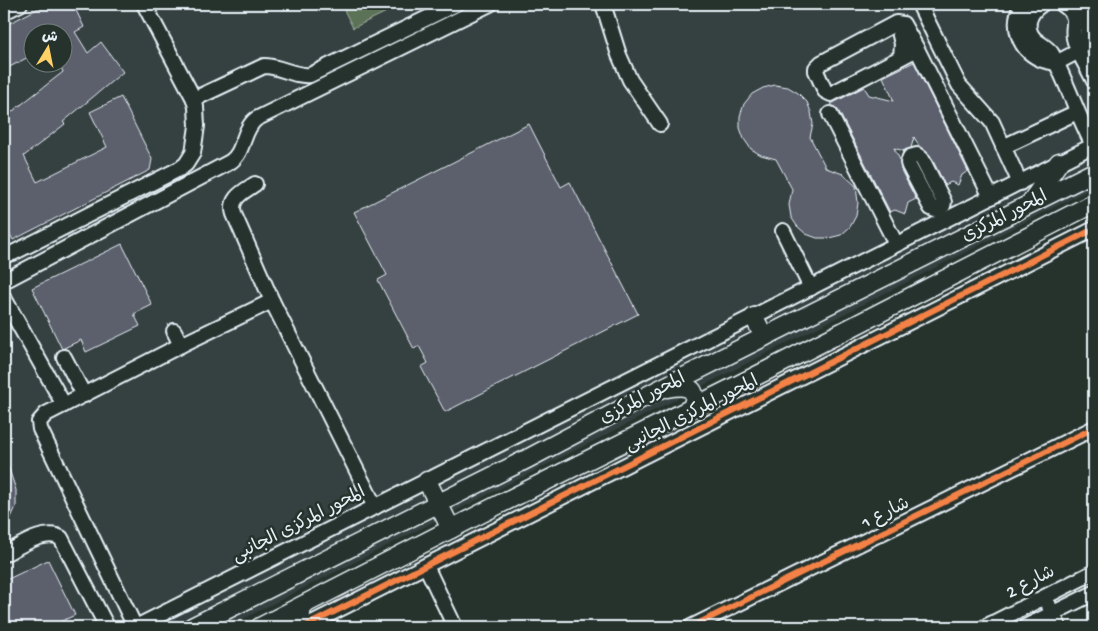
<svg xmlns="http://www.w3.org/2000/svg" width="1098" height="631" viewBox="0 0 1098 631" font-family="'Gochi Hand','Playpen Sans Arabic',sans-serif">
<rect width="100%" height="100%" fill="#26332d"/>
<filter id="ink" filterUnits="userSpaceOnUse"><feTurbulence type="fractalNoise" baseFrequency=".02" numOctaves="2"/><feDisplacementMap in="SourceGraphic" scale="10" xChannelSelector="R" yChannelSelector="G"/><feConvolveMatrix kernelMatrix="1 2 1 2 8 2 1 2 1" color-interpolation-filters="sRGB"/></filter>
<g filter="url(#ink)">
<!-- built -->
<path fill="#364040" fill-rule="evenodd" d="M 4,4 L 1094,4 L 1094,187 L 227,627 L 4,627 ZM 32,32 L 62,32 L 62,62 L 32,62 Z"/>
<!-- green -->
<path fill="#5b7256" stroke="#a2b2a7" d="M 341,4 L 403,4 L 353,28 Z"/>
<!-- building -->
<g fill="#5b5f6c" stroke="#e8f1f8">
<path d="M 47,4 L 73,4 L 84,27 L 75,32 L 88,53 L 101,42 L 123,72 L 63,122 L 65,124 L 24,156 L 37,182 L 107,147 L 90,112 L 121,97 L 152,159 L 150,170 L 13,240 L 4,222 L 4,118 L 63,72 L 59,62 L 62,62 L 62,32 L 32,32 L 32,55 L 4,70 L 4,26 Z"/>
<path d="M 914,62 L 968,171 L 962,175 L 958,185 L 951,182 L 945,185 L 930,155 L 919,146 L 914,137 L 911,148 L 904,151 L 894,148 L 900,160 L 901,170 L 916,199 L 908,203 L 905,214 L 895,210 L 890,212 L 838,110 L 831,104 L 864,87 L 869,95 L 894,101 L 883,77 Z"/>
<path d="M 775,85 L 788,87 L 798,93 L 807,102 L 811,112 L 813,124 L 810,137 L 826,168 L 843,174 L 856,186 L 858,203 L 856,216 L 850,227 L 841,235 L 829,238 L 817,238 L 806,234 L 797,226 L 791,217 L 789,205 L 792,189 L 776,159 L 761,155 L 751,149 L 744,139 L 740,128 L 740,116 L 744,104 L 752,94 L 763,88 Z"/>
<path d="M 529,124 L 561,187 L 570,182 L 638,314 L 445,412 L 421,367 L 428,363 L 419,346 L 414,349 L 378,280 L 387,275 L 354,212 Z"/>
<path d="M 122,244 L 152,305 L 134,314 L 140,326 L 86,352 L 81,340 L 62,349 L 32,288 Z"/>
<path d="M 4,460 L 6,460 L 16,490 L 16,507 L 4,532 Z"/>
<path d="M 48,560 L 75,615 L 49,627 L 4,627 L 4,581 Z"/>
</g>
<g fill="none" stroke-linecap="round" stroke-linejoin="round">
<!-- minor casing -->
<g stroke="#e8f1f8" stroke-width="18">
<g id="minor">
<path d="M 603,4 L 619,55 L 630,80 L 660,124"/>
<path d="M 919,4 L 959,85 L 992,122 L 1020,183"/>
<path d="M 1022,4 C 1011,24 1018,49 1040,59 C 1044,61 1051,62 1056,63 L 1079,51 L 1087,36 L 1088,20 L 1083,4"/>
<path d="M 1042,4 C 1033,10 1027,18 1029,29 C 1032,43 1046,44 1052,54 C 1067,83 1078,116 1093,145"/>
<path d="M 1062,4 C 1083,18 1069,25 1075,42 C 1079,55 1088,68 1094,81"/>
<path d="M 4,12 L 20,4"/>
<path d="M 899,31 L 902,44 L 901,57"/>
<path d="M 917,49 L 831,94 L 825,91 L 816,71 L 816,68 L 821,63 L 896,23 L 903,24 L 917,49 L 991,197"/>
<path d="M 194,99 L 264,66 C 280,66 295,77 310,75 L 456,4"/>
<path d="M 830,114 L 896,244"/>
<path d="M 1003,147 L 1077,112"/>
<path d="M 917,155 L 922,159 L 944,202 L 943,206 L 935,210 L 931,208 L 909,166 L 908,163 L 910,157 Z"/>
<path d="M 255,184 C 243,192 229,198 234,214 L 272,301 L 375,507"/>
<path d="M 783,231 L 811,288"/>
<path d="M 4,255 L 13,253 L 181,168 L 186,164 L 193,153 L 197,126 L 196,107 L 194,99 L 144,4"/>
<path d="M 4,281 L 230,162 C 245,152 242,130 256,119 L 490,4"/>
<path d="M 4,298 L 64,405"/>
<path d="M 174,331 L 181,345"/>
<path d="M 64,357 L 84,395"/>
<path d="M 4,554 C 19,547 45,528 61,538 L 107,627"/>
<path d="M 426,566 L 455,627"/>
<path d="M 1049,606 L 1059,627"/>
<path d="M 135,627 L 40,429 L 39,422 L 46,414 L 181,345 L 272,301"/>
<path d="M 136,627 L 1094,145"/>
<path d="M 304,627 L 1094,229"/>
<path d="M 691,627 L 1094,428"/>
<path d="M 985,627 L 1094,572"/>
<path d="M 1025,627 L 1094,593"/>
</g>
</g>
<!-- major casing -->
<g stroke="#e8f1f8" stroke-width="21">
<g id="major">
<path d="M 1031,202 L 1059,162"/>
<path d="M 754,317 L 764,337"/>
<path d="M 667,388 C 682,385 701,385 692,407"/>
<path d="M 427,481 L 451,529"/>
<path d="M 192,627 L 527,459 L 658,390 L 1094,172"/>
<path d="M 260,627 L 494,507 L 768,370 L 1094,203"/>
<path d="M 299,627 L 302,607"/>
</g>
</g>
<!-- minor -->
<use href="#minor" stroke="#26332d" stroke-width="14"/>
<!-- major -->
<use href="#major" stroke="#26332d" stroke-width="18"/>
<!-- cycleway casing -->
<g stroke="#26332d" stroke-width="9">
<g id="cycleway">
<path d="M 304,627 L 1094,229"/>
<path d="M 691,627 L 1094,428"/>
</g>
</g>
<!-- cycleway -->
<use href="#cycleway" stroke="#f48246" stroke-width="6"/>
</g>
</g>
<g text-anchor="middle" dominant-baseline="central" stroke-width="5" stroke-linejoin="round" paint-order="stroke">
<!-- street labels -->
<g font-size="18" fill="#e8f1f8" stroke="#26332d">
<text transform="translate(1005 217) rotate(-27)">المحور المركزى</text>
<text transform="translate(643 399) rotate(-27)">المحور المركزى</text>
<text transform="translate(692 414) rotate(-27)">المحور المركزى الجانبى</text>
<text transform="translate(886 514) rotate(-26)">شارع 1</text>
<text transform="translate(299 525) rotate(-27)">المحور المركزى الجانبى</text>
<text transform="translate(1031 583) rotate(-27)">شارع 2</text>
</g>
</g>
<!-- margin -->
<rect width="1098" height="631" fill="none" stroke="#26332d" stroke-width="20"/>
<rect x="10" y="10" width="1078" height="611" fill="none" stroke="#e8f1f8" stroke-width="2" filter="url(#ink)"/>
<!-- north arrow -->
<g transform="translate(48 48) rotate(10)"><circle r="24" fill="#26332d" stroke="#747f7e"/>
<path d="M0-4L9 19L0 12L-9 19Z" fill="#ffd166"/>
<text y="-8" font-size="14" font-weight="bold" text-anchor="middle" fill="#e8f1f8">ش</text>
</g>
</svg>
